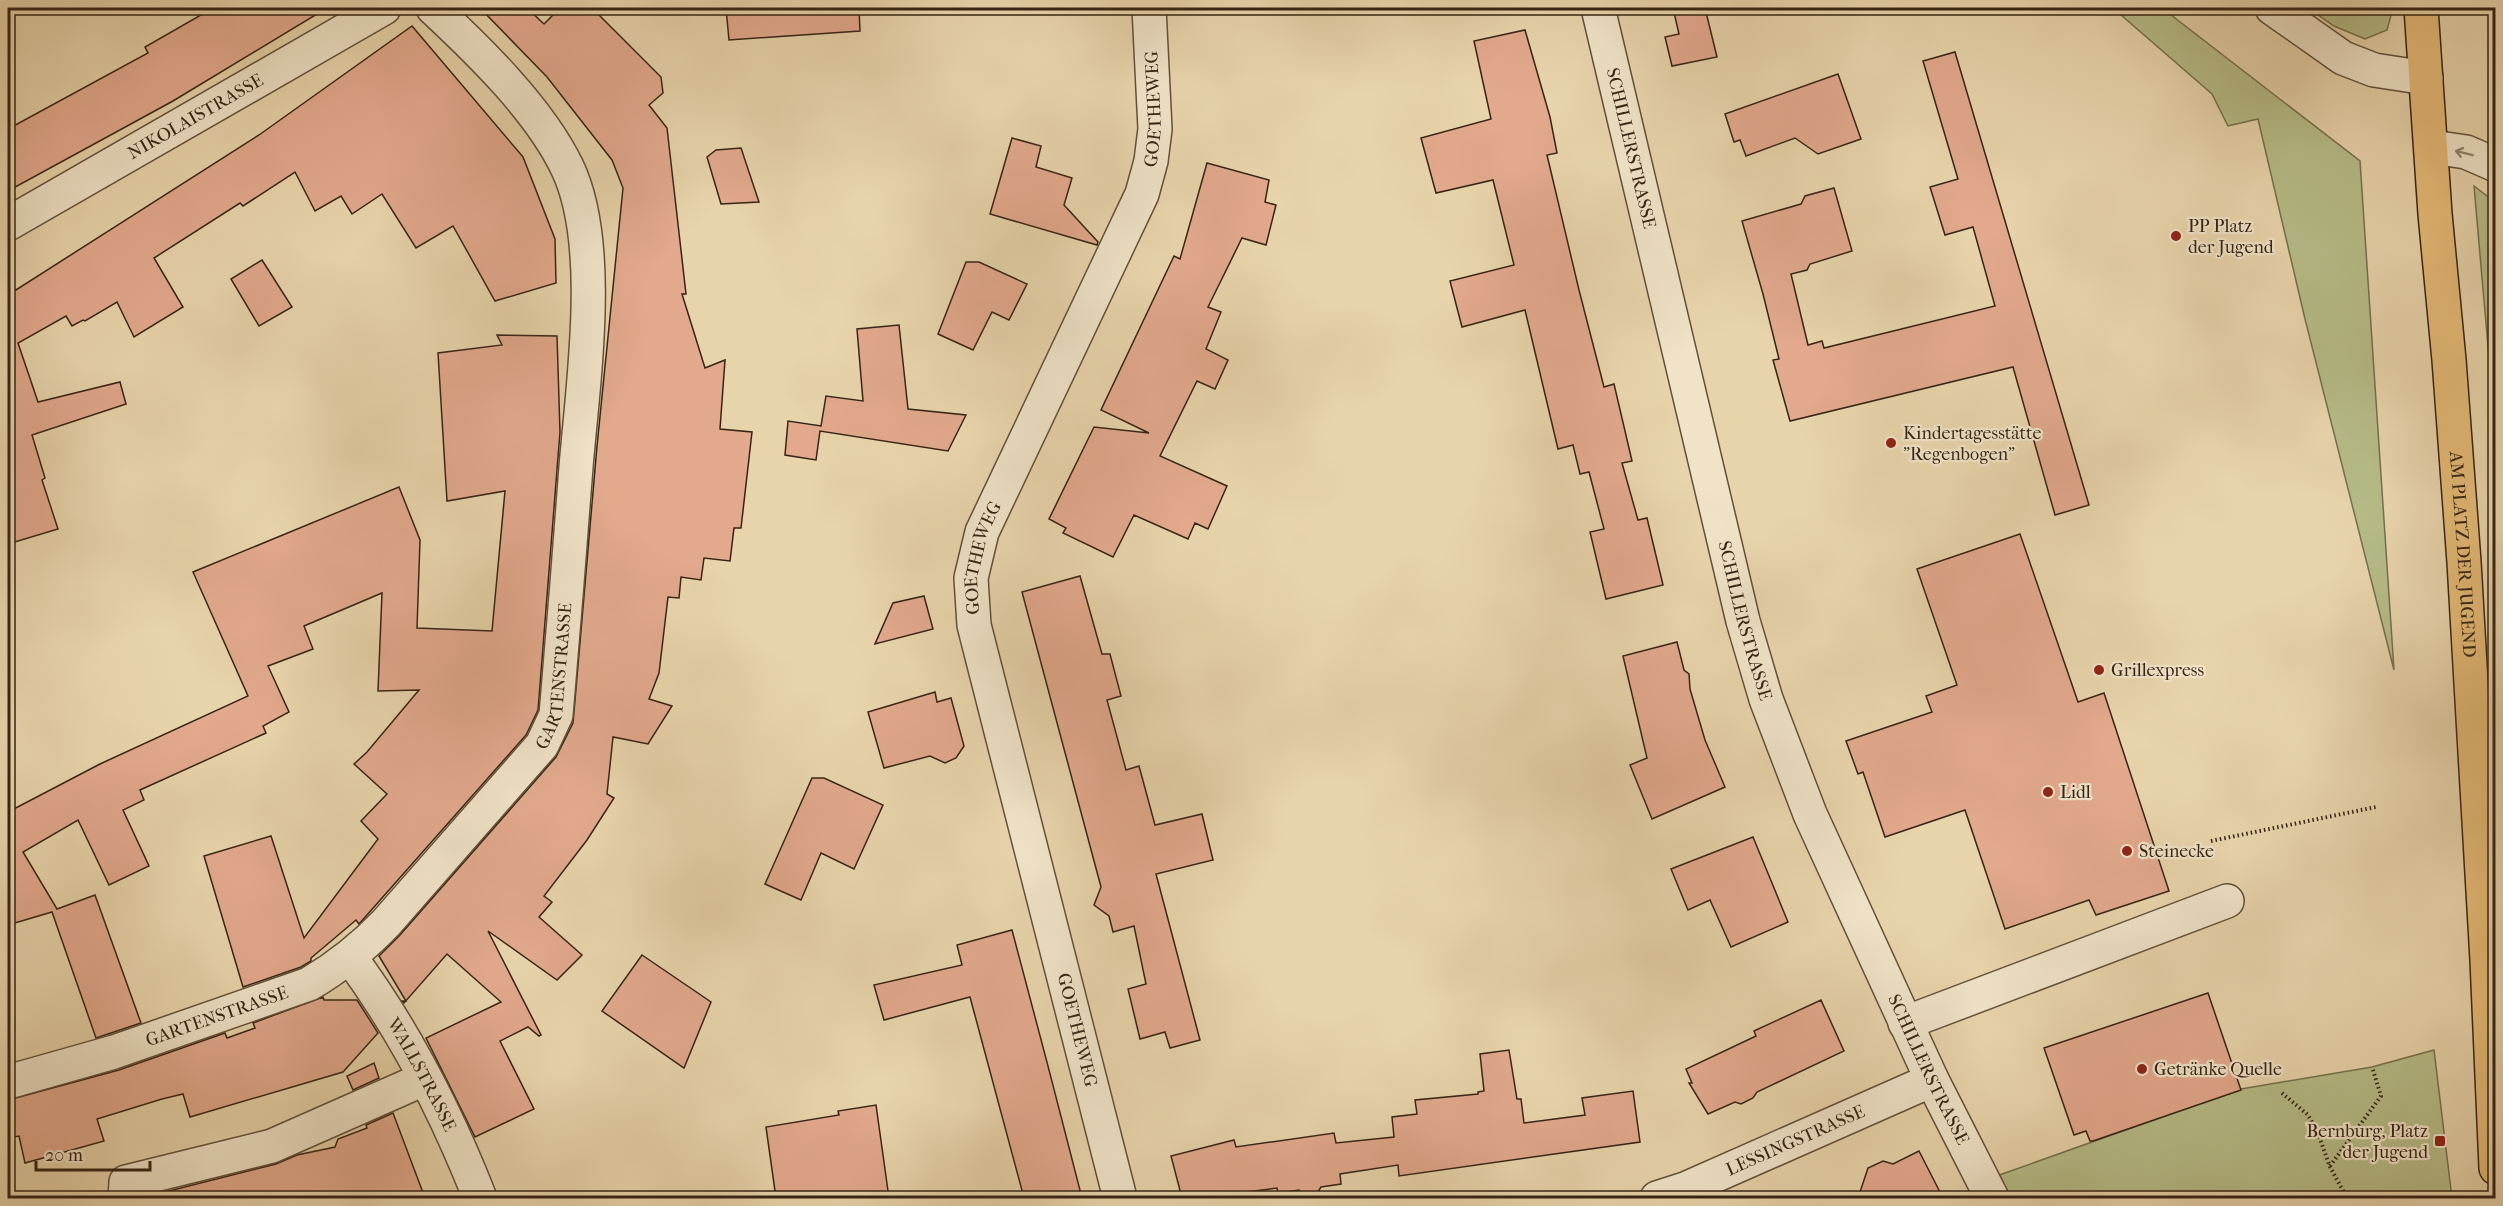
<svg xmlns="http://www.w3.org/2000/svg" width="2503" height="1206" viewBox="0 0 2503 1206" font-family="'IM FELL French Canon',serif">
<rect width="100%" height="100%" fill="#e8d4ab"/>
<filter id="stains"><feTurbulence type="fractalNoise" baseFrequency=".00333" numOctaves="4"/><feColorMatrix values="0 0 0 0 .2 0 0 0 0 .09 0 0 0 0 .02 0 0 0 .5 -.17"/></filter>
<radialGradient id="worn" r=".72"><stop offset=".6" stop-color="#630" stop-opacity="0"/><stop offset="1" stop-color="#630" stop-opacity=".3"/></radialGradient>
<!-- green -->
<g fill="#b6bc88" stroke="#76704e" stroke-width="1.5">
<path d="M 2113,8 L 2162,8 L 2360,161 L 2394,670 L 2305,319 L 2258,119 L 2228,126 L 2212,94 Z"/>
<path d="M 2308,8 L 2393,8 L 2387,30 L 2365,39 L 2334,26 Z"/>
<path d="M 2474,186 L 2495,202 L 2495,426 Z"/>
<path d="M 2434,1050 L 2452,1198 L 2002,1198 L 1991,1178 L 2241,1089 L 2372,1067 Z"/>
</g>
<!-- building -->
<g fill="#e2a98d" stroke="#362414" stroke-width="1.5">
<path d="M 213,8 L 327,8 L 173,101 L 8,191 L 8,129 L 148,53 L 145,47 Z"/>
<path d="M 480,8 L 527,8 L 544,24 L 560,8 L 592,8 L 661,77 L 663,93 L 649,105 L 667,128 L 686,294 L 682,294 L 705,368 L 725,360 L 720,429 L 752,432 L 741,528 L 734,528 L 730,561 L 704,558 L 701,580 L 681,577 L 679,598 L 668,597 L 659,673 L 649,699 L 672,706 L 648,744 L 613,737 L 607,794 L 614,798 L 587,840 L 544,896 L 552,902 L 539,917 L 582,955 L 557,980 L 488,931 L 541,1035 L 539,1036 L 528,1027 L 500,1041 L 534,1109 L 475,1137 L 426,1038 L 501,1002 L 447,954 L 404,1003 L 402,1001 L 406,1001 L 379,956 L 400,935 L 556,757 L 573,723 L 597,446 L 623,188 L 612,160 L 547,77 Z"/>
<path d="M 726,8 L 859,8 L 860,31 L 729,40 Z"/>
<path d="M 1673,8 L 1705,8 L 1717,57 L 1672,66 L 1665,37 L 1679,34 Z"/>
<path d="M 412,26 L 523,157 L 555,239 L 556,283 L 495,301 L 453,226 L 416,248 L 382,194 L 352,214 L 341,196 L 315,211 L 295,172 L 243,206 L 240,203 L 154,258 L 183,307 L 134,337 L 117,302 L 85,321 L 83,320 L 72,326 L 66,316 L 18,343 L 38,402 L 120,382 L 126,404 L 32,435 L 45,478 L 42,480 L 58,529 L 8,544 L 8,295 L 259,135 Z"/>
<path d="M 1525,30 L 1550,117 L 1557,153 L 1547,155 L 1579,290 L 1604,387 L 1614,384 L 1632,461 L 1622,463 L 1638,520 L 1647,518 L 1663,585 L 1606,599 L 1590,532 L 1604,529 L 1589,472 L 1580,474 L 1573,445 L 1558,449 L 1525,310 L 1462,327 L 1450,281 L 1514,265 L 1493,180 L 1436,193 L 1421,138 L 1491,119 L 1474,41 Z"/>
<path d="M 1955,52 L 2089,505 L 2055,515 L 2013,367 L 1790,421 L 1773,360 L 1779,359 L 1763,294 L 1742,221 L 1801,204 L 1805,196 L 1834,188 L 1852,251 L 1810,264 L 1807,270 L 1791,274 L 1808,345 L 1822,341 L 1824,348 L 1995,306 L 1973,227 L 1945,235 L 1930,187 L 1958,179 L 1923,61 Z"/>
<path d="M 1838,74 L 1861,139 L 1818,154 L 1795,138 L 1746,156 L 1740,140 L 1734,142 L 1725,114 Z"/>
<path d="M 1012,138 L 1041,146 L 1036,167 L 1072,178 L 1064,205 L 1098,242 L 1097,245 L 990,214 Z"/>
<path d="M 741,148 L 759,202 L 721,204 L 707,157 L 716,150 Z"/>
<path d="M 1207,163 L 1269,180 L 1265,202 L 1276,205 L 1266,245 L 1242,238 L 1208,307 L 1221,312 L 1206,349 L 1228,360 L 1215,389 L 1197,381 L 1160,456 L 1227,486 L 1208,529 L 1195,523 L 1188,539 L 1134,515 L 1113,557 L 1063,533 L 1066,528 L 1049,519 L 1094,427 L 1149,433 L 1101,410 L 1174,256 L 1180,259 Z"/>
<path d="M 262,260 L 292,307 L 259,326 L 231,279 Z"/>
<path d="M 966,262 L 979,262 L 1027,284 L 1009,320 L 992,312 L 973,350 L 938,334 Z"/>
<path d="M 899,325 L 908,409 L 966,415 L 948,451 L 820,431 L 816,460 L 785,455 L 788,421 L 821,426 L 826,396 L 863,401 L 857,329 Z"/>
<path d="M 497,335 L 557,336 L 560,432 L 538,710 L 526,735 L 359,924 L 356,920 L 311,958 L 311,961 L 301,967 L 243,987 L 204,856 L 271,836 L 304,938 L 378,839 L 361,821 L 387,794 L 354,764 L 367,752 L 419,690 L 378,691 L 382,593 L 304,626 L 313,649 L 268,666 L 289,712 L 263,726 L 266,733 L 140,790 L 144,800 L 123,810 L 149,866 L 109,885 L 78,820 L 23,852 L 57,909 L 95,895 L 141,1023 L 96,1038 L 52,912 L 8,925 L 8,812 L 100,764 L 248,696 L 193,572 L 399,487 L 420,540 L 417,628 L 492,631 L 505,491 L 447,501 L 438,353 L 502,345 Z"/>
<path d="M 2020,534 L 2078,702 L 2104,693 L 2169,891 L 2096,915 L 2089,900 L 2005,929 L 1965,810 L 1885,837 L 1863,772 L 1858,774 L 1846,741 L 1932,712 L 1926,696 L 1957,685 L 1917,569 Z"/>
<path d="M 1080,576 L 1102,654 L 1110,654 L 1121,696 L 1107,700 L 1126,770 L 1139,766 L 1155,825 L 1202,814 L 1213,860 L 1156,874 L 1200,1040 L 1170,1048 L 1165,1032 L 1140,1039 L 1128,989 L 1146,984 L 1134,926 L 1113,932 L 1109,916 L 1094,905 L 1101,887 L 1022,592 Z"/>
<path d="M 924,596 L 933,629 L 875,644 L 893,603 Z"/>
<path d="M 1677,642 L 1684,670 L 1689,674 L 1690,689 L 1705,740 L 1725,787 L 1652,819 L 1630,765 L 1647,758 L 1623,656 Z"/>
<path d="M 935,692 L 937,702 L 951,698 L 964,746 L 956,758 L 945,763 L 930,756 L 884,768 L 868,712 Z"/>
<path d="M 812,778 L 824,778 L 883,805 L 854,869 L 821,853 L 801,900 L 765,884 Z"/>
<path d="M 1753,837 L 1788,922 L 1731,947 L 1710,900 L 1688,910 L 1671,869 Z"/>
<path d="M 1012,930 L 1048,1066 L 1082,1198 L 1024,1198 L 970,997 L 884,1020 L 874,985 L 962,965 L 957,945 Z"/>
<path d="M 642,955 L 711,1002 L 684,1068 L 602,1011 Z"/>
<path d="M 2208,993 L 2241,1090 L 2093,1141 L 2090,1141 L 2086,1131 L 2074,1135 L 2044,1048 Z"/>
<path d="M 323,997 L 324,1000 L 357,1000 L 378,1033 L 343,1072 L 190,1117 L 183,1094 L 162,1099 L 97,1119 L 104,1141 L 25,1163 L 19,1136 L 8,1138 L 8,1100 L 119,1070 L 225,1033 L 227,1038 L 255,1028 L 253,1023 Z"/>
<path d="M 1821,1000 L 1844,1051 L 1757,1092 L 1753,1098 L 1741,1104 L 1735,1102 L 1708,1114 L 1689,1083 L 1692,1083 L 1686,1069 L 1756,1036 L 1754,1031 Z"/>
<path d="M 1509,1050 L 1517,1099 L 1521,1099 L 1524,1123 L 1585,1115 L 1582,1098 L 1633,1091 L 1640,1142 L 1399,1176 L 1398,1165 L 1340,1174 L 1341,1184 L 1321,1187 L 1314,1198 L 1307,1198 L 1299,1190 L 1278,1193 L 1277,1188 L 1238,1193 L 1219,1198 L 1182,1198 L 1171,1156 L 1234,1140 L 1236,1147 L 1334,1133 L 1336,1143 L 1394,1137 L 1392,1117 L 1417,1114 L 1415,1100 L 1478,1094 L 1478,1092 L 1484,1091 L 1480,1054 Z"/>
<path d="M 374,1063 L 379,1078 L 353,1090 L 347,1076 Z"/>
<path d="M 876,1105 L 889,1198 L 776,1198 L 766,1127 L 839,1115 L 838,1111 Z"/>
<path d="M 393,1113 L 425,1198 L 154,1198 L 153,1195 L 276,1164 L 297,1155 L 335,1147 L 338,1139 L 367,1128 L 366,1125 Z"/>
<path d="M 1919,1151 L 1943,1198 L 1858,1198 L 1868,1168 L 1883,1161 L 1893,1164 Z"/>
</g>
<g fill="none" stroke-linecap="round" stroke-linejoin="round">
<!-- minor casing -->
<g stroke="#62503a" stroke-width="36">
<g id="minor">
<path id="s1" d="M 1598,8 L 1743,621 L 1766,699 L 1810,814 L 1932,1080 L 1992,1198"/>
<path d="M 2272,8 L 2343,58 L 2374,70 L 2426,78"/>
<path d="M 2432,147 L 2466,152 L 2496,165"/>
<path id="s2" d="M 8,224 L 384,8"/>
<path id="s3" d="M 350,957 C 404,1030 447,1114 480,1198"/>
<path d="M 1905,1023 L 2227,901"/>
<path id="s4" d="M 8,1082 L 114,1052 L 309,984 C 338,967 363,947 386,923 L 542,745 L 556,715 C 563,632 570,550 576,467 C 583,382 604,243 567,167 C 539,109 479,51 433,8"/>
<path d="M 125,1198 L 126,1182 L 272,1146 L 424,1079"/>
<path id="s5" d="M 1120,1198 L 974,625 L 971,578 L 982,532 L 1142,194 L 1151,161 L 1155,129 L 1149,8"/>
<path id="s6" d="M 1657,1198 L 1685,1189 L 1932,1080"/>
</g>
</g>
<!-- major casing -->
<g stroke="#362414" stroke-width="36">
<g id="major">
<path id="s7" d="M 2421,8 L 2435,214 L 2449,360 L 2464,562 L 2487,960 L 2496,1168"/>
</g>
</g>
<!-- path -->
<g stroke="#362414" stroke-width="4" stroke-dasharray="1.5 3" stroke-linecap="butt">
<path d="M 2211,841 L 2376,807"/>
<path d="M 2282,1093 L 2308,1115 L 2318,1133 L 2330,1167 L 2347,1198"/>
<path d="M 2330,1166 L 2381,1096 L 2372,1067"/>
</g>
<!-- minor -->
<use href="#minor" stroke="#f0e3c8" stroke-width="33"/>
<!-- major -->
<use href="#major" stroke="#e4ba76" stroke-width="33"/>
</g>
<!-- one-way arrows -->
<defs><path id="oneway-shaft" d="M-6 0H5M1.5-3L5.5 0L1.5 3" fill="none" stroke-width="1.6" stroke-linecap="round" stroke-linejoin="round" transform="scale(1.5)"/></defs>
<use stroke="#93846e" href="#oneway-shaft" transform="translate(2464 153) rotate(-166)"/>
<!-- markers -->
<g fill="#8f2418" stroke="#f0e3c8" stroke-width="2">
<circle cx="2176" cy="236" r="6"/>
<circle cx="1891" cy="443" r="6"/>
<circle cx="2099" cy="670" r="6"/>
<circle cx="2048" cy="792" r="6"/>
<circle cx="2127" cy="851" r="6"/>
<circle cx="2142" cy="1069" r="6"/>
<rect x="2434" y="1135" width="12" height="12" rx="3"/>
</g>
<g text-anchor="middle" dominant-baseline="central" stroke-width="4.5" stroke-linejoin="round" paint-order="stroke">
<!-- street labels -->
<g font-size="18" fill="#362414" stroke="#f0e3c8">
<text stroke="none"><textPath href="#s5" startOffset="1146">GOETHEWEG</textPath></text>
<text stroke="none"><textPath href="#s2" startOffset="216">NIKOLAISTRASSE</textPath></text>
<text stroke="none"><textPath href="#s1" startOffset="144">SCHILLERSTRASSE</textPath></text>
<text stroke="none"><textPath href="#s7" startOffset="548">AM PLATZ DER JUGEND</textPath></text>
<text stroke="none"><textPath href="#s5" startOffset="660">GOETHEWEG</textPath></text>
<text stroke="none"><textPath href="#s1" startOffset="630">SCHILLERSTRASSE</textPath></text>
<text stroke="none"><textPath href="#s4" startOffset="723">GARTENSTRASSE</textPath></text>
<text stroke="none"><textPath href="#s4" startOffset="219">GARTENSTRASSE</textPath></text>
<text transform="translate(1077 1030) rotate(76)">GOETHEWEG</text>
<text stroke="none"><textPath href="#s1" startOffset="1116">SCHILLERSTRASSE</textPath></text>
<text stroke="none"><textPath href="#s3" startOffset="138">WALLSTRASSE</textPath></text>
<text stroke="none"><textPath href="#s6" startOffset="150">LESSINGSTRASSE</textPath></text>
</g>
<!-- poi labels -->
<g font-size="18" fill="#362414" stroke="#f0e3c8" text-anchor="start">
<text x="2188" y="226">PP Platz<tspan x="2188" dy="21">der Jugend</tspan></text>
<text x="1903" y="433">Kindertagesstätte<tspan x="1903" dy="21">"Regenbogen"</tspan></text>
<text x="2111" y="670">Grillexpress</text>
<text x="2060" y="792">Lidl</text>
<text x="2139" y="851">Steinecke</text>
<text x="2154" y="1069">Getränke Quelle</text>
<text x="2428" y="1131" text-anchor="end">Bernburg, Platz<tspan x="2428" dy="21">der Jugend</tspan></text>
</g>
</g>
<!-- margin -->
<rect width="2503" height="1206" fill="none" stroke="#e8d4ab" stroke-width="30"/>
<rect x="9" y="9" width="2485" height="1188" fill="none" stroke="#362414" stroke-width="3"/>
<rect x="15" y="15" width="2473" height="1176" fill="none" stroke="#362414" stroke-width="1.5"/>
<!-- scale -->
<path d="M36 1161v9h114v-9" fill="none" stroke="#362414" stroke-width="3"/>
<text x="45" y="1161" font-size="18" fill="#362414" stroke="#f0e3c8" stroke-width="4.5" paint-order="stroke">20 m</text>
<rect width="100%" height="100%" filter="url(#stains)"/>
<rect width="100%" height="100%" fill="url(#worn)"/>
</svg>
